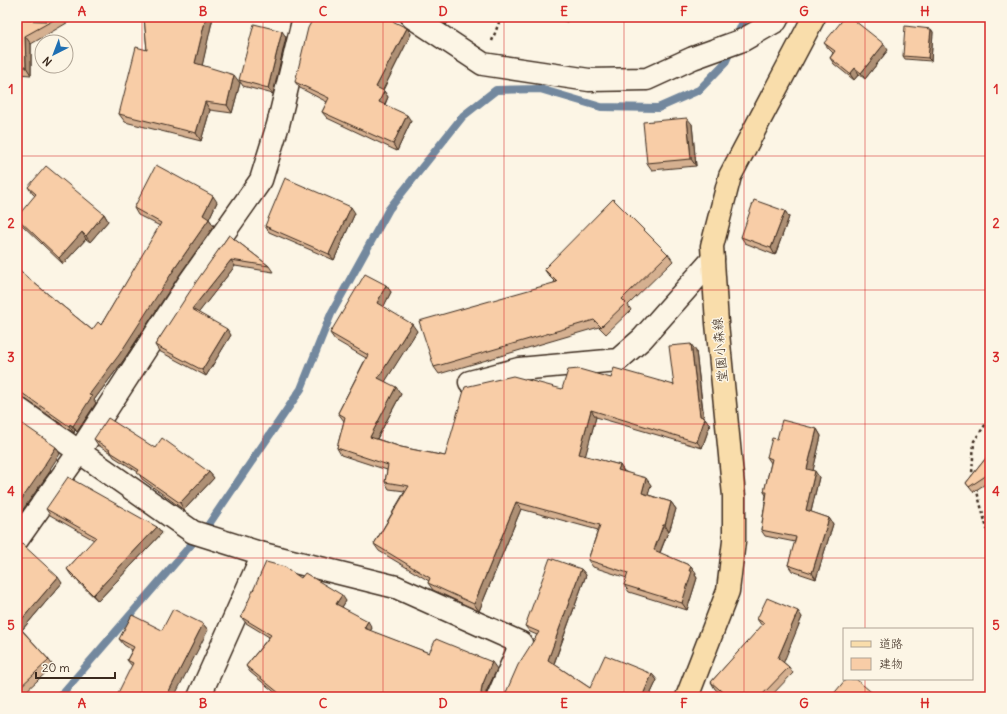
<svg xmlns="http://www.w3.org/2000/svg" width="1007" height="714" viewBox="0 0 1007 714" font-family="Delius,'Klee One',sans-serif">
<rect width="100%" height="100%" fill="#fcf5e5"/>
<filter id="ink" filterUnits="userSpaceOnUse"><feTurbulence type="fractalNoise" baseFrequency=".025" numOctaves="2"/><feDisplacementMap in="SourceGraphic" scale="8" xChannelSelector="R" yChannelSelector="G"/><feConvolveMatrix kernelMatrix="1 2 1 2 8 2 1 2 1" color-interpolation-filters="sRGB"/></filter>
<g filter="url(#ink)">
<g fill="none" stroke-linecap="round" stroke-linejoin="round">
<!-- stream -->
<g stroke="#73889e" stroke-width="8">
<path d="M 736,38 L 745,17"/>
<path d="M 58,697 L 61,695 L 209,524 L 301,389 L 331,314 L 389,209 L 463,116 L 496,90 L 540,89 L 601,107 L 658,108 L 699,90 L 725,63 L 731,49"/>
</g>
<!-- minor casing -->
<g stroke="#3b2a1e" stroke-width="25">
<g id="minor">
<path d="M 412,17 L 483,64 L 589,80 L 647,79 L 693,58 L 743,40 L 776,21 L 778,17"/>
<path d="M 470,382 L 519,369 L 618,360 L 642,339 L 713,259"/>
<path d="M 17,408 L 193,532 L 263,554 L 396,587 L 521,643 L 498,697"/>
<path d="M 17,540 L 79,452 L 190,281 L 261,180 L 278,125 L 304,17"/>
<path d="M 199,697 L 263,554"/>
</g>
</g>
<!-- major casing -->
<g stroke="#3b2a1e" stroke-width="25">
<path id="major" d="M 687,697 L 728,591 L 734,541 L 734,496 L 717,323 L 712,246 L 730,176 L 814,17"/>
</g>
<!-- path -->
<g stroke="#3b2a1e" stroke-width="2.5" stroke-dasharray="3 3" stroke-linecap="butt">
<path d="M 492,41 L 501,17"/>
<path d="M 973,478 L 972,474 L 974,441 L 990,418"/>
<path d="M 976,488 L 990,540"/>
</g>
<!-- minor -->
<use href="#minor" stroke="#fcf5e5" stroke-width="22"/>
<!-- major -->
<use href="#major" stroke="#f9ddab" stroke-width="22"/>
</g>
<!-- wall -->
<g fill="#d5b090" stroke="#3b2a1e">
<path d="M 44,17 L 77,17 L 31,44 L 31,75 L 17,74 L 17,20 L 46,21 Z"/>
<path d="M 144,17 L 215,17 L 213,17 L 202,65 L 240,83 L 232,113 L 210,110 L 201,141 L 125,122 L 119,114 L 147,50 Z"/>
<path d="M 434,17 L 452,17 L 446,25 Z"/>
<path d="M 552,17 L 568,17 L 567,22 Z"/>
<path d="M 407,28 L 411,34 L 383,90 L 384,91 L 388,97 L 385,105 L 411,121 L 397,151 L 327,118 L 322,112 L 327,102 L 300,88 L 295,82 Z"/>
<path d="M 931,29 L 933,32 L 931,61 L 905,59 L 903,56 Z"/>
<path d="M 286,37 L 273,94 L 243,86 L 239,80 Z"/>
<path d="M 824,43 L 888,50 L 865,79 L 859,74 L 854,80 L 834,64 L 830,58 L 833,53 L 829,49 Z"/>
<path d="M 692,124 L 696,166 L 652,170 L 647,163 Z"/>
<path d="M 28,187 L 104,214 L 108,221 L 90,242 L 86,239 L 63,264 L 21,224 L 17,219 L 35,196 L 32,193 Z"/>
<path d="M 217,202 L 209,219 L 214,226 L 180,274 L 123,361 L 94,400 L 96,403 L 77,432 L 75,430 L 74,433 L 24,398 L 19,396 L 17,396 L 17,269 L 92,330 L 101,325 L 160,226 L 138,215 L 134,208 Z"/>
<path d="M 785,211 L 789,217 L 775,255 L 745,243 L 741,237 Z"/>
<path d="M 355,213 L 334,260 L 269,232 L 265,226 Z"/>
<path d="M 229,235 L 269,266 L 273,272 L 235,266 L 198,313 L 231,335 L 206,376 L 159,351 L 155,345 Z"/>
<path d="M 668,254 L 673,261 L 628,305 L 631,310 L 606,334 L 599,327 L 439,374 L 434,367 L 555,282 L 549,276 L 544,269 Z"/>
<path d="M 386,285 L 391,292 L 383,307 L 417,331 L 385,381 L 401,394 L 377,439 L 401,447 L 445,456 L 562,389 L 611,378 L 674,385 L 696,351 L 704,418 L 705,418 L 710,425 L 702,448 L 596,417 L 585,456 L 620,465 L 624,471 L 651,485 L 648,495 L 671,502 L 676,509 L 669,532 L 668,532 L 660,553 L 691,566 L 696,573 L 695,575 L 697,578 L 687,610 L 629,592 L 624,585 L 627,578 L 593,567 L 588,560 L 598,530 L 521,509 L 479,611 L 433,590 L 428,583 L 429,581 L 379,551 L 374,544 L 405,491 L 389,489 L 385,482 L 387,470 L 341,455 L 337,448 L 344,421 L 338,413 L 366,358 L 335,340 L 330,333 Z"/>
<path d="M 817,429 L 821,436 L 813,470 L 819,477 L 811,512 L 829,518 L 833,524 L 816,579 L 792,571 L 788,565 L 795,542 L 765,536 L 761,530 L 766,495 L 764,492 L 771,463 L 767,457 L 777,439 Z"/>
<path d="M 94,439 L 155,448 L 209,472 L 214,478 L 184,510 L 142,479 L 138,472 L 114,457 L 112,454 L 98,445 Z"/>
<path d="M 990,453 L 990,481 L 973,492 L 966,483 Z"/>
<path d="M 46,509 L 157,527 L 162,533 L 98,601 L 71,575 L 67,569 L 94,540 L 50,515 Z"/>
<path d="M 17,545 L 62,583 L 22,630 L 49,660 L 53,666 L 23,694 L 17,687 Z"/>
<path d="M 581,569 L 586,575 L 554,664 L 590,688 L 652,674 L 657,680 L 649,697 L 504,697 L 537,635 L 530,632 L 525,626 Z"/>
<path d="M 301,578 L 346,601 L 342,607 L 372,628 L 370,631 L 429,653 L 497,669 L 486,692 L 486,697 L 278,697 L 278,695 L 250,672 L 246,666 L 269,637 L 246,623 L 241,617 Z"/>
<path d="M 802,617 L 783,662 L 789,667 L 793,673 L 770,697 L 725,697 L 715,689 L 711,682 L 762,626 L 757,619 Z"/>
<path d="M 203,624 L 208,630 L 132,666 L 127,660 L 132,650 L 124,645 L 119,639 L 162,630 Z"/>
</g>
<!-- shaded-wall -->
<g fill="#ae9075" stroke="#3b2a1e">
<path d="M 206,17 L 213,17 L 201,71 L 195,63 Z"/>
<path d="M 448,17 L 452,17 L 446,25 L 444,22 Z"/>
<path d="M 563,17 L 568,17 L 567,22 Z"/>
<path d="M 407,28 L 411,34 L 381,94 L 376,87 Z"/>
<path d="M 931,29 L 933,32 L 931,61 L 928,58 Z"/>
<path d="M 282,31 L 286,37 L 273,94 L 268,88 Z"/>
<path d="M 25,36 L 31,44 L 31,75 L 26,67 Z"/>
<path d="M 884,44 L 888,50 L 865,79 L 861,73 Z"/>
<path d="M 855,68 L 859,74 L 854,80 L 850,74 Z"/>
<path d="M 234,75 L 240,83 L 232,113 L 227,105 Z"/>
<path d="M 384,91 L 388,97 L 383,108 L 379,102 Z"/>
<path d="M 205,102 L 210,110 L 201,141 L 196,133 Z"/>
<path d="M 407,115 L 411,121 L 397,151 L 393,144 Z"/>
<path d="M 687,118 L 692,124 L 696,166 L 691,159 Z"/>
<path d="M 213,196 L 217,202 L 208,221 L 203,215 Z"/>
<path d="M 351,207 L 355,213 L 334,260 L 329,254 Z"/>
<path d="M 785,211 L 789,217 L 775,255 L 771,248 Z"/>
<path d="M 104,214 L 108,221 L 90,242 L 86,236 Z"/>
<path d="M 209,219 L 214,226 L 180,274 L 123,361 L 94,400 L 96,403 L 77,432 L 73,426 L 89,395 L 175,268 Z"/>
<path d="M 82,232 L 86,239 L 63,264 L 59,258 Z"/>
<path d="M 231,260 L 235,266 L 196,316 L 192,309 Z"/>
<path d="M 386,285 L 391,292 L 382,310 L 377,303 Z"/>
<path d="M 412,324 L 417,331 L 383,385 L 378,378 Z"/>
<path d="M 227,329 L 231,335 L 206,376 L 202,370 Z"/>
<path d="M 691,344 L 696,351 L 704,422 L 705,418 L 710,425 L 702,448 L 697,442 L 700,416 Z"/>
<path d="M 396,387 L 401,394 L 374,444 L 370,437 Z"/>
<path d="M 591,410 L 596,417 L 584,461 L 579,454 Z"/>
<path d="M 70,424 L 75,430 L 74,433 L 69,426 Z"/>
<path d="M 817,429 L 821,436 L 812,475 L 807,469 Z"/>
<path d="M 56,447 L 60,454 L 50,469 L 51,470 L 17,518 L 17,506 Z"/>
<path d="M 620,465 L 624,472 L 618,470 Z"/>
<path d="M 815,471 L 819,477 L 810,516 L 806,510 Z"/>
<path d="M 209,472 L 214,478 L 184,510 L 180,503 Z"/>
<path d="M 646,478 L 651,485 L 646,500 L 642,493 Z"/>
<path d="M 516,502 L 521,509 L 479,611 L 474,604 Z"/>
<path d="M 671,502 L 676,509 L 669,532 L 665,525 Z"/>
<path d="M 829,518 L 833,524 L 816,579 L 812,573 Z"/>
<path d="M 663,525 L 668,532 L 658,557 L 654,550 Z"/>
<path d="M 157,527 L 162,533 L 98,601 L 93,595 Z"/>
<path d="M 691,566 L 696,573 L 695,575 L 697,578 L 687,610 L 682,603 L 689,571 Z"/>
<path d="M 581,569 L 586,575 L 553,666 L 548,660 Z"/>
<path d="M 58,577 L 62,583 L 21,631 L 17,625 Z"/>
<path d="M 342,595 L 346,601 L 340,610 L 336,604 Z"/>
<path d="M 798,611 L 802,617 L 783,664 L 778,658 Z"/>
<path d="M 368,621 L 372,628 L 368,635 L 364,628 Z"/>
<path d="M 203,624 L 208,630 L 174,697 L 166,697 Z"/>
<path d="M 492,662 L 497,669 L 486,692 L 486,697 L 483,697 L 481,693 L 482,686 Z"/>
<path d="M 652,674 L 657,680 L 649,697 L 642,697 Z"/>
</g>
<!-- building -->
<g fill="#f8cda7" stroke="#3b2a1e">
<path d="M 44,17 L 59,17 L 25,36 L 26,67 L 17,67 L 17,20 L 46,21 Z"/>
<path d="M 144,17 L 206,17 L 195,63 L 234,75 L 227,105 L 205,102 L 196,133 L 119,114 L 136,47 L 147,50 Z"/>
<path d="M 314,17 L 384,17 L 407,28 L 376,87 L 384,91 L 379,102 L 407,115 L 393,144 L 322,112 L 329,98 L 295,82 L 308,28 Z"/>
<path d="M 437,17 L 448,17 L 444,22 Z"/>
<path d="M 845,17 L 850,17 L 884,44 L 861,73 L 855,68 L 850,74 L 830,58 L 835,51 L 824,43 Z"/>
<path d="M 254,24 L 282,31 L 268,88 L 239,80 Z"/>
<path d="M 905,26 L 931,29 L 928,58 L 903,56 Z"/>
<path d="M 687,118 L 691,159 L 647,163 L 643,122 Z"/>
<path d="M 156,165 L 213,196 L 203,215 L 209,219 L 175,268 L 119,355 L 89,395 L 92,396 L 73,426 L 70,424 L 69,426 L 19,391 L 17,390 L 17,269 L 92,330 L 98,322 L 101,325 L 161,223 L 134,208 Z"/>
<path d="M 46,166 L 104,214 L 86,236 L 82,232 L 59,258 L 17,218 L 17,217 L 36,194 L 28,187 Z"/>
<path d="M 285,178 L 351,207 L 329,254 L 265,226 Z"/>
<path d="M 613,199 L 668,254 L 622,299 L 626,303 L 601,327 L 594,320 L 434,367 L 419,321 L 557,282 L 544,269 Z"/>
<path d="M 754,200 L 785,211 L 771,248 L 741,237 Z"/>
<path d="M 229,235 L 269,266 L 231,260 L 192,309 L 227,329 L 202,370 L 155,345 L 196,282 Z"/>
<path d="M 365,274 L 386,285 L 377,303 L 412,324 L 378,378 L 396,387 L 370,437 L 401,447 L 445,456 L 465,387 L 513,376 L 562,389 L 568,370 L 579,369 L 611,378 L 614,368 L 674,385 L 669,346 L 691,344 L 700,416 L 705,418 L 697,442 L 591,410 L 579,454 L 620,465 L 618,470 L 646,478 L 642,493 L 671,502 L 665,525 L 663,525 L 654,550 L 691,566 L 689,571 L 692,571 L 682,603 L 624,585 L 628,573 L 588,560 L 600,525 L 516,502 L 474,604 L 428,583 L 430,578 L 374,544 L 409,486 L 385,482 L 388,465 L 337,448 L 345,417 L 338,413 L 368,355 L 330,333 Z"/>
<path d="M 108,418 L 155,448 L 162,438 L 209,472 L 180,503 L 137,473 L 139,470 L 109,451 L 110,450 L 94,439 Z"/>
<path d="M 17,420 L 56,447 L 45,464 L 46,464 L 17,506 Z"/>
<path d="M 782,420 L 817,429 L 807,469 L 815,471 L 806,510 L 829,518 L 812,573 L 788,565 L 796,537 L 761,530 L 767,492 L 764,492 L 772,459 L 767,457 L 772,438 L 777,439 Z"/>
<path d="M 990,453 L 990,473 L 969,487 L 966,483 Z"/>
<path d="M 68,477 L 157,527 L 93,595 L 67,569 L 96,537 L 46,509 Z"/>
<path d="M 21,543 L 58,577 L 17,625 L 49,660 L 19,688 L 17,686 L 17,545 Z"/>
<path d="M 550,558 L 581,569 L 548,660 L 590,688 L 605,655 L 652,674 L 642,697 L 504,697 L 518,665 L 539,632 L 525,626 Z"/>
<path d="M 266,562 L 285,567 L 301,578 L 305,573 L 342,595 L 336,604 L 368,621 L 364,628 L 429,653 L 436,639 L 492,662 L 482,686 L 481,693 L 483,697 L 278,697 L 279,693 L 246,666 L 271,635 L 241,617 Z"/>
<path d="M 767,598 L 798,611 L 778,658 L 789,667 L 760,697 L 728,697 L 711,682 L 764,623 L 757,619 Z"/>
<path d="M 173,609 L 203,624 L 166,697 L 116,697 L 133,663 L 127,660 L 134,647 L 119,639 L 132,615 L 162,630 Z"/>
<path d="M 846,679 L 856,679 L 877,697 L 831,697 Z"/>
</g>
</g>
<!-- grid -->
<path fill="none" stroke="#d62828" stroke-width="1" stroke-opacity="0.55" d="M 142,17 L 142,697M 263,17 L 263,697M 383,17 L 383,697M 504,17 L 504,697M 624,17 L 624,697M 744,17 L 744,697M 865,17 L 865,629M 17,156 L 990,156M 17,290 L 990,290M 17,424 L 990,424M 17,558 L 990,558M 865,679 L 865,697"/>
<g text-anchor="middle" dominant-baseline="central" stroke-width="3" stroke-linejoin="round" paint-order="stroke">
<!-- street labels -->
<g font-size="13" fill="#3b2a1e" stroke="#fcf5e5">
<text transform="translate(720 350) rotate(-95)">堂園小森線</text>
</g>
</g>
<!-- margin -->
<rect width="1007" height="714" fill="none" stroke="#fcf5e5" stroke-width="44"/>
<!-- legend -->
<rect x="843" y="628" width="130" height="52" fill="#fcf5e5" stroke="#afa495"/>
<rect x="851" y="641" width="20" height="6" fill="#f9ddab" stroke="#afa495"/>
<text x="879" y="648" font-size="12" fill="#3b2a1e">道路</text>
<rect x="851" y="658" width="20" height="12" fill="#f8cda7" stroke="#afa495"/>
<text x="879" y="668" font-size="12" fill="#3b2a1e">建物</text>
<!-- north arrow -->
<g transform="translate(54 54) rotate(222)"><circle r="19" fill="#fcf5e5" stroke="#afa495"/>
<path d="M0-3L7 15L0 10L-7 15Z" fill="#1f6fb2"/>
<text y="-6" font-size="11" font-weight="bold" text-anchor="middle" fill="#3b2a1e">N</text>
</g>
<!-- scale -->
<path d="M36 672v6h79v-6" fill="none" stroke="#3b2a1e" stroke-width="2"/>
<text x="42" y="672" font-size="12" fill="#3b2a1e" stroke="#fcf5e5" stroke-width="3" paint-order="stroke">20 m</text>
<rect x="22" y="22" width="963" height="670" fill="none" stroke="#d62828" stroke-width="1.5"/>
<g font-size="13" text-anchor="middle" font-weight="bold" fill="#d62828">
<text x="82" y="16">A</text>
<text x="203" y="16">B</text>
<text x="323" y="16">C</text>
<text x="443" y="16">D</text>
<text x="564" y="16">E</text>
<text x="684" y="16">F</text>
<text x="804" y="16">G</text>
<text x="925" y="16">H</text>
<text x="11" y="94">1</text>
<text x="996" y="94">1</text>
<text x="11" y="228">2</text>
<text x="996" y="228">2</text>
<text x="11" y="362">3</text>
<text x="996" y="362">3</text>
<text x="11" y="496">4</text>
<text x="996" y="496">4</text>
<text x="11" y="630">5</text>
<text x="996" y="630">5</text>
<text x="82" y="708">A</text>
<text x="203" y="708">B</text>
<text x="323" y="708">C</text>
<text x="443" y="708">D</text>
<text x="564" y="708">E</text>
<text x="684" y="708">F</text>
<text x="804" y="708">G</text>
<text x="925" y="708">H</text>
</g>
</svg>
